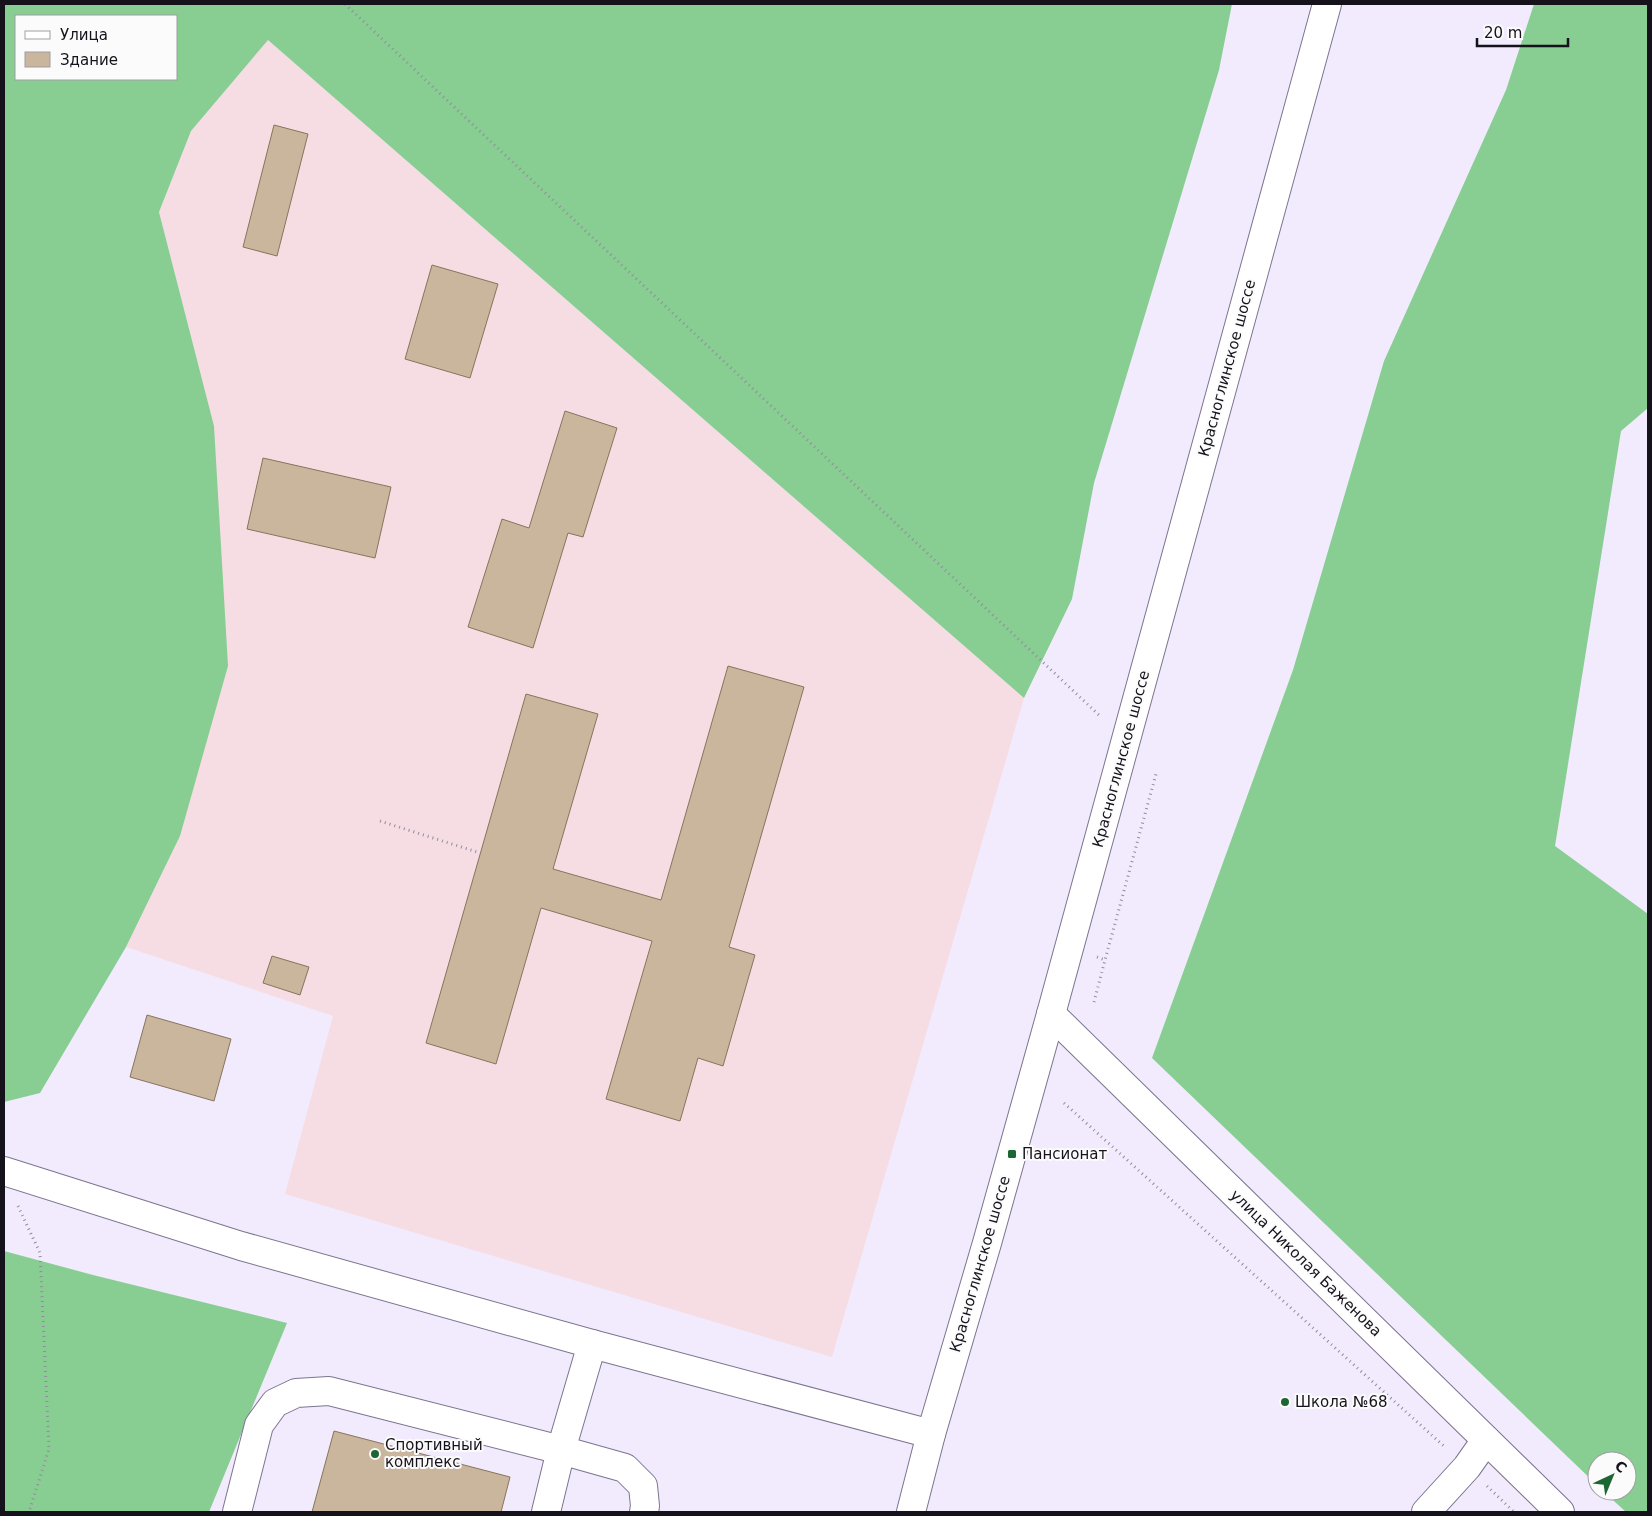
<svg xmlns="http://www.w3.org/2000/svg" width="1652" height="1516" viewBox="0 0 1652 1516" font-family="'DejaVu Sans',sans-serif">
<rect width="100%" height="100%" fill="#f1ebfd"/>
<!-- medical -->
<path fill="#f6dde4" d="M 268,40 L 1024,698 L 832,1357 L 285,1194 L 333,1016 L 126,947 L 180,836 L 214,426 L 159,212 L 191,131 Z"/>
<!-- forest -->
<g fill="#88cd92" fill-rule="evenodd">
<path d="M 4,4 L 1232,4 L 1219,70 L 1094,483 L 1072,599 L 1024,698 L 268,40 L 191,131 L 159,212 L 214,426 L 228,666 L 180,836 L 126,947 L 40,1093 L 4,1102 ZM 16,16 L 176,16 L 176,79 L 16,79 Z"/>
<path d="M 1534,4 L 1648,4 L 1648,408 L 1621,431 L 1555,846 L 1648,914 L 1648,1512 L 1626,1512 L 1603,1491 L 1627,1491 L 1627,1461 L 1597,1461 L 1597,1485 L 1152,1058 L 1293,670 L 1384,361 L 1506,90 Z"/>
<path d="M 4,1251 L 93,1275 L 287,1323 L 209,1512 L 4,1512 Z"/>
</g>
<!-- building -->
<g fill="#cab69c" stroke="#87745c">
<path d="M 274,125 L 308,134 L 277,256 L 243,247 Z"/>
<path d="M 432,265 L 498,284 L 470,378 L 405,359 Z"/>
<path d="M 565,411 L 617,428 L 583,537 L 568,533 L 533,648 L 468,627 L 502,519 L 529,528 Z"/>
<path d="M 263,458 L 391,487 L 375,558 L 247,529 Z"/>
<path d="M 728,666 L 804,687 L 729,947 L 755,955 L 723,1066 L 698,1058 L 680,1121 L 606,1099 L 652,941 L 541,908 L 496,1064 L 426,1043 L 526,694 L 598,714 L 553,869 L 661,900 Z"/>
<path d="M 272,956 L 309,967 L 300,995 L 263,983 Z"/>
<path d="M 147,1015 L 231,1039 L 214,1101 L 130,1077 Z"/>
<path d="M 334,1431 L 510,1477 L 501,1512 L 312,1512 Z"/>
</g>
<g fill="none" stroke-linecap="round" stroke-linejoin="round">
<!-- minor casing -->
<g stroke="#7d748f" stroke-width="30">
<g id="minor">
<path d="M 1051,1014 L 1560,1512"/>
<path d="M 4,1171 L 241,1246 L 592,1344 L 931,1434"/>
<path d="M 592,1344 L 561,1450 L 625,1468 L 643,1486 L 645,1506 L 644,1512"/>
<path d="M 237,1512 L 259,1425 L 275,1403 L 296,1393 L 329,1391 L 561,1450 L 546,1512"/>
<path d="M 1426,1512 L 1467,1467 L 1486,1440"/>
</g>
</g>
<!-- major casing -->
<g stroke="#7d748f" stroke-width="30">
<path id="major" d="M 911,1512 L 931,1434 L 987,1243 L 1051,1014 L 1327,4"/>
</g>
<!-- path -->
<g stroke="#928d9b" stroke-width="3" stroke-dasharray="1 4" stroke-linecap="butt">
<path d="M 345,4 L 1101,717"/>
<path d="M 380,821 L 480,853"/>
<path d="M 1097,957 L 1105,960 L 1156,774"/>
<path d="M 1094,1002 L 1105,960"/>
<path d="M 1064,1103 L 1446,1448"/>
<path d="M 18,1206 L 40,1253 L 49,1449 L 29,1512"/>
<path d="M 1487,1486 L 1514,1512"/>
</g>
<!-- minor -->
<use href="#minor" stroke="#fff" stroke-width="28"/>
<!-- major -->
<use href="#major" stroke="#fff" stroke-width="28"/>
</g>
<!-- markers -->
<g fill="#1c6634" stroke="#fbfbfb" stroke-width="2">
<rect x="1007" y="1149" width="10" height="10" rx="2.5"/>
<circle cx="1285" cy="1402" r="5"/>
<circle cx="375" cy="1454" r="5"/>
</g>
<g text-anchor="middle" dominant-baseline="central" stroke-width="4" stroke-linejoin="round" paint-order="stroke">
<!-- street labels -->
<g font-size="15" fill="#16121c" stroke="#fbfbfb">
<text transform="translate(1227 368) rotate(-75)">Красноглинское шоссе</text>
<text transform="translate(1121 759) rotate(-75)">Красноглинское шоссе</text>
<text transform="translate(1306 1263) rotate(44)">улица Николая Баженова</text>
<text transform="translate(980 1264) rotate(-74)">Красноглинское шоссе</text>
</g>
<!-- poi labels -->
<g font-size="15" fill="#16121c" stroke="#fbfbfb" text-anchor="start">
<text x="1022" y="1154">Пансионат</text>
<text x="1295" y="1402">Школа №68</text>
<text x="385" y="1445">Спортивный<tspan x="385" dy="17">комплекс</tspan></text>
</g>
</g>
<!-- border -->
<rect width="1652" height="1516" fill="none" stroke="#16121c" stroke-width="10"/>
<!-- legend -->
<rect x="15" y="15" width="162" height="65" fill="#fbfbfb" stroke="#9f9ea2"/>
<rect x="25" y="31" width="25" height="8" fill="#ffffff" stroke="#9f9ea2"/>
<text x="60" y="40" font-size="15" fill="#16121c">Улица</text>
<rect x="25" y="52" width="25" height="15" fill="#cab69c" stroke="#9f9ea2"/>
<text x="60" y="65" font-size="15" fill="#16121c">Здание</text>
<!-- north arrow -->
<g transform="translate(1612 1476) rotate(44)"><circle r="24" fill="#fbfbfb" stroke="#9f9ea2"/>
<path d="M0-4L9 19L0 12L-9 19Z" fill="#1c6634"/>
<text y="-8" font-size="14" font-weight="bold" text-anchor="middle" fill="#16121c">С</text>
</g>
<!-- scale -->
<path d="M1477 38v8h91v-8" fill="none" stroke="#16121c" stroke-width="2.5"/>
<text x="1484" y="38" font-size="15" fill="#16121c" stroke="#fbfbfb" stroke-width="4" paint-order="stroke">20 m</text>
</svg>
